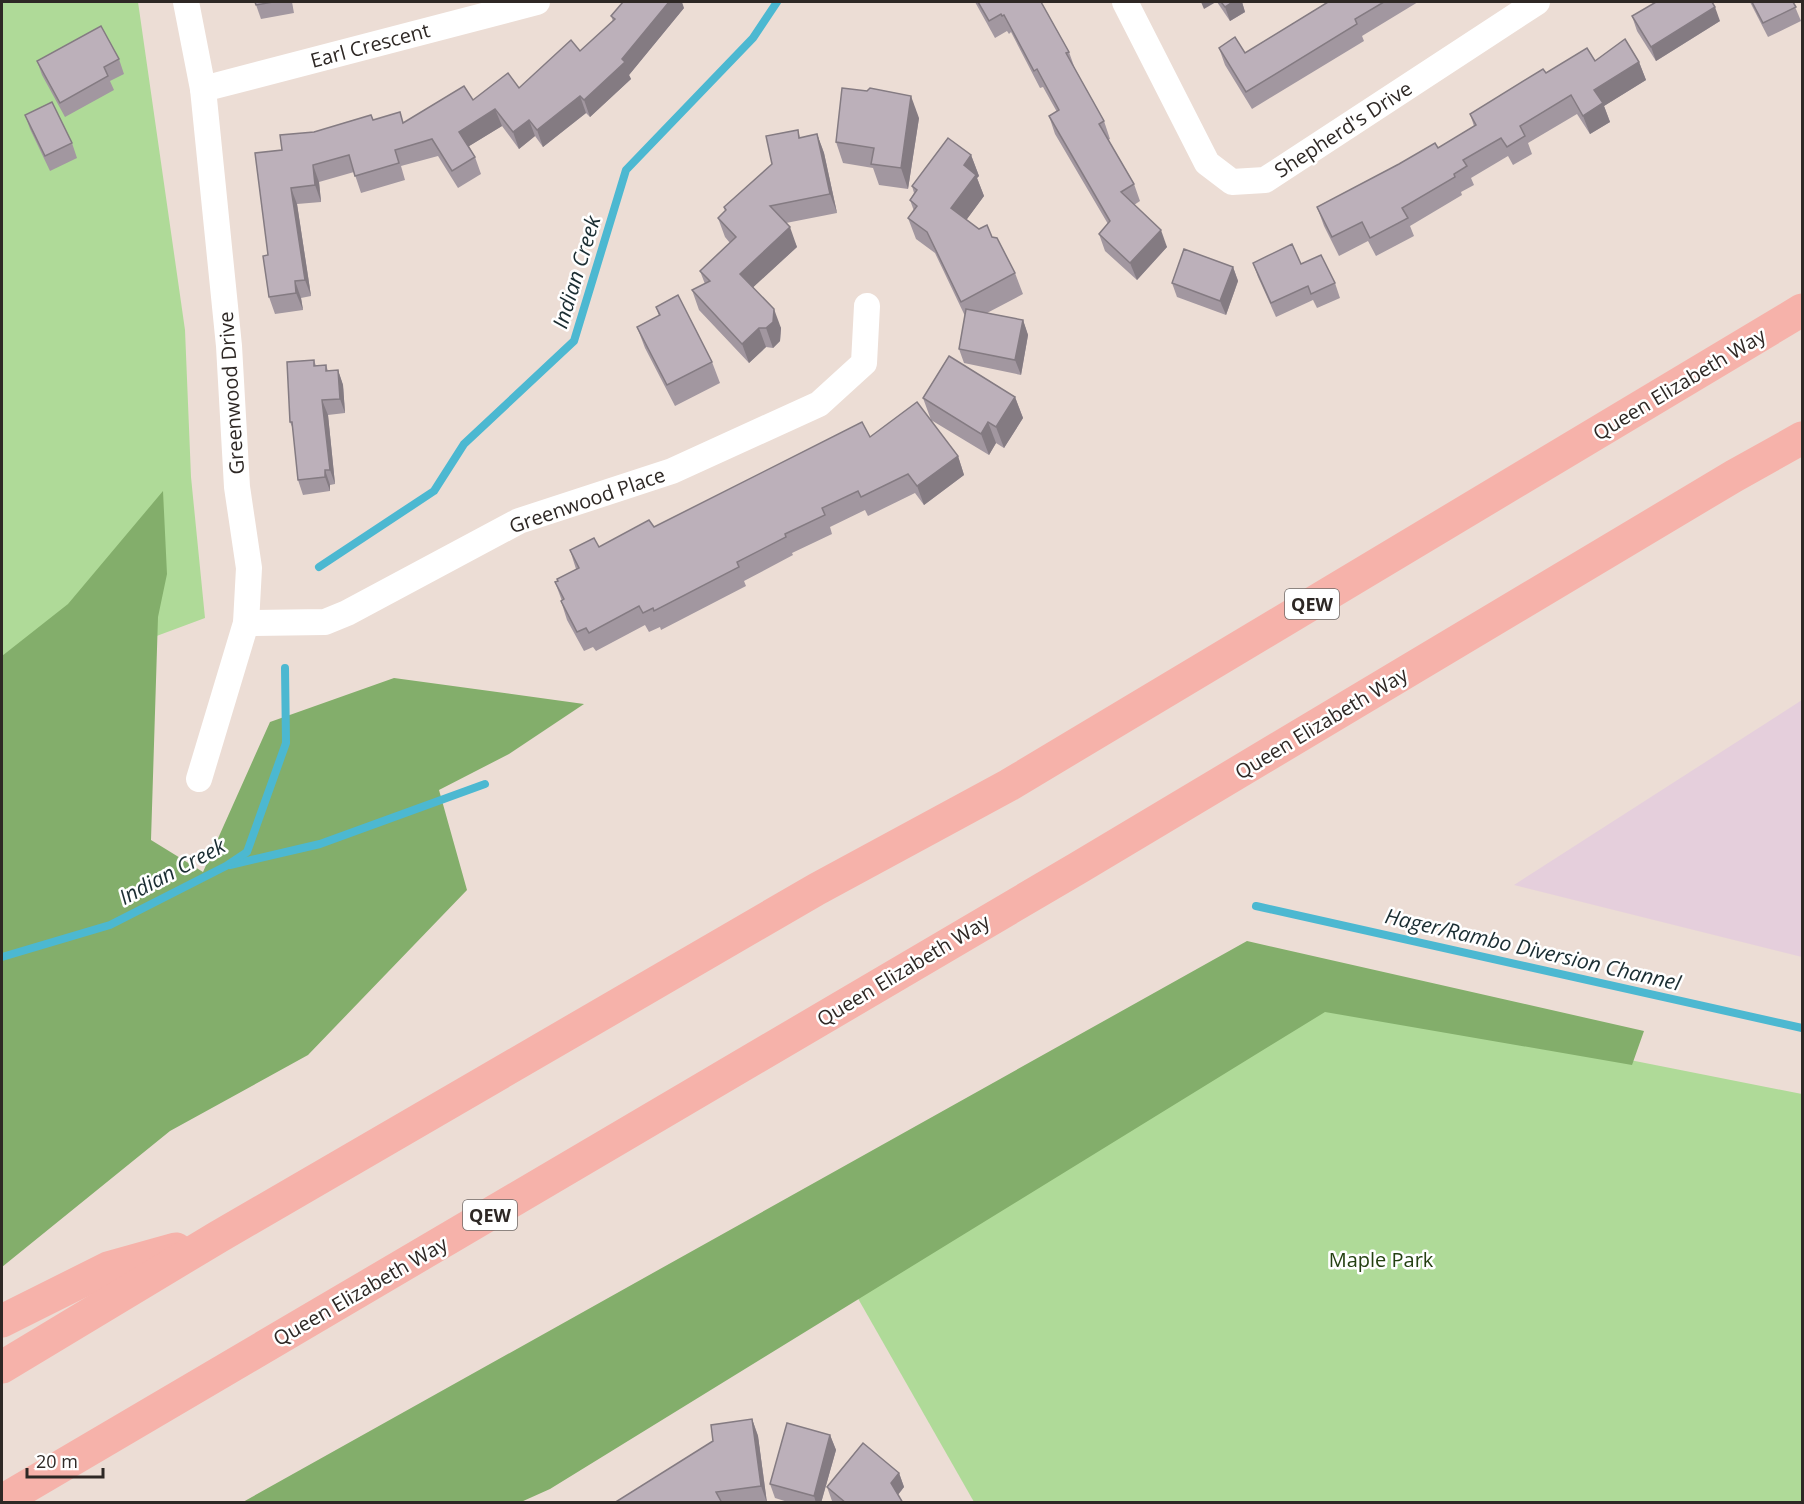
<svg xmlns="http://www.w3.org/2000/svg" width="1804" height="1504" viewBox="0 0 1804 1504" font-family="'Open Sans',sans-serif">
<rect width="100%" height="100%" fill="#ecddd5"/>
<!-- commercial -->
<path fill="#e5cfdc" d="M 1802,700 L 1802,957 L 1514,885 Z"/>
<!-- green -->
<g fill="#afda98">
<path d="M 2,2 L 138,2 L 185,330 L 191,477 L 205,618 L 14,689 L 2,700 Z"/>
<path d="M 1332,1001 L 1802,1094 L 1802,1502 L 974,1502 L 856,1295 Z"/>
</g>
<!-- forest -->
<g fill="#83ae6b">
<path d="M 163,491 L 167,574 L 158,617 L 151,840 L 203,872 L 270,722 L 394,678 L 584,704 L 509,754 L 439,790 L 467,890 L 308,1055 L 170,1131 L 2,1267 L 2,656 L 68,604 Z"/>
<path d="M 1247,941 L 1644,1031 L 1632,1065 L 1325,1012 L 550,1489 L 521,1502 L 243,1502 Z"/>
</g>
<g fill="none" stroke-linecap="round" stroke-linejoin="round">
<!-- stream -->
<g stroke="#4cb8d1" stroke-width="8">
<path d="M 319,567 L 434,491 L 464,444 L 574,341 L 626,170 L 753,38 L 777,2"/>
<path d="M 230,865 L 320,844 L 485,784"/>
<path d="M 1256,906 L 1802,1028"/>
<path d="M 2,957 L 110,925 L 226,866 L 247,852 L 286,743 L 285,668"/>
</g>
<!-- minor -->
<g stroke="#fff" stroke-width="26">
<path d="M 186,2 L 203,89 L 229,346 L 237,487 L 249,568 L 246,623 L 199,779"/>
<path d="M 1125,2 L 1207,163 L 1232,182 L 1265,180 L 1537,2"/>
<path d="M 203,89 L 537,2"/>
<path d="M 246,623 L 325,622 L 347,613 L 519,521 L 672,471 L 819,404 L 864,363 L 867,306"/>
</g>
<!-- highway -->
<g stroke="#f6b2aa" stroke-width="33">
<path d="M 2,1321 L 108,1268 L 176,1249"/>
<path d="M 2,1367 L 218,1237 L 817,889 L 1009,785 L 1802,310"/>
<path d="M 2,1501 L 1078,868 L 1734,476 L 1802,438"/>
</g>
</g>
<!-- wall -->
<g fill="#a297a0">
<path d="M 255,2 L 292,2 L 294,13 L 261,19 Z"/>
<path d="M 975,2 L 1041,2 L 1069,52 L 1075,69 L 1104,121 L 1110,139 L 1108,140 L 1134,184 L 1140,201 L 1134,205 L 1167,247 L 1137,280 L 1105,251 L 1099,234 L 1108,224 L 1055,134 L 1049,116 L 1057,112 L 1043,87 L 1040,88 L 1011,32 L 1009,34 L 1007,31 L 995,38 Z"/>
<path d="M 1217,2 L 1242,2 L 1245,12 L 1230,21 Z"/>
<path d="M 1328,2 L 1418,2 L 1362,36 L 1364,41 L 1252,109 L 1225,65 L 1219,48 L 1245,53 Z"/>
<path d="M 1750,2 L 1793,2 L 1801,21 L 1768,37 Z"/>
<path d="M 684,8 L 629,75 L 631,79 L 590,117 L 586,113 L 543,147 L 535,136 L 519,149 L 502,126 L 469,146 L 475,157 L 481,174 L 458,188 L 438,156 L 401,166 L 405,180 L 361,193 L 354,172 L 319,182 L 321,202 L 297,204 L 311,296 L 301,298 L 303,310 L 275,314 L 269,297 L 268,255 L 282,150 L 314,132 L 373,120 L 404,123 L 473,100 L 519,88 L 580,51 L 613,21 L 611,16 Z"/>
<path d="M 1632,16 L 1720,21 L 1656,61 L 1637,31 Z"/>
<path d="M 119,59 L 124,74 L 110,81 L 114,90 L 65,117 L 42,75 L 37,61 Z"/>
<path d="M 1595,61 L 1639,62 L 1646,80 L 1604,106 L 1610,122 L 1590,134 L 1577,114 L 1528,143 L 1532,154 L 1513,165 L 1508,156 L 1471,178 L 1474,185 L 1461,192 L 1462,195 L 1410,226 L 1414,236 L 1376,256 L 1368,241 L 1339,256 L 1324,226 L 1317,207 L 1438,148 L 1474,126 L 1470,114 L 1546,73 Z"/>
<path d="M 25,115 L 72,143 L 77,158 L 50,171 L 30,129 Z"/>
<path d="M 919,118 L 908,189 L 879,185 L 873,168 L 843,163 L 836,142 Z"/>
<path d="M 798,130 L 800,138 L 817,134 L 824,153 L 837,213 L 786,223 L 797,247 L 753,287 L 781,328 L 780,341 L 773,348 L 766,347 L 749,363 L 699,310 L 692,290 L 705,284 L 700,271 L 730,243 L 725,237 L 718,218 L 725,211 L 724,207 L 772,164 Z"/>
<path d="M 971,155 L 979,176 L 977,178 L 984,196 L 966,220 L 979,229 L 992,237 L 1015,273 L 1023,294 L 987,313 L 1023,320 L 1028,335 L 1021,375 L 964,363 L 959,349 L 965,316 L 935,253 L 916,239 L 908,218 L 914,211 L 910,200 L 914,193 L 912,186 Z"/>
<path d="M 1253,263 L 1301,264 L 1335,283 L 1340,298 L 1317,308 L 1313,300 L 1276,317 L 1258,277 Z"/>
<path d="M 1233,267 L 1238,281 L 1226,315 L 1177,297 L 1172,283 Z"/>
<path d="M 656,307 L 712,362 L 720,383 L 675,406 L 645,348 L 637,327 L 659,316 Z"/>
<path d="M 314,360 L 316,366 L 326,365 L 328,371 L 338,370 L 343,385 L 345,413 L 328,415 L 335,484 L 330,485 L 330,491 L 303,495 L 298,480 L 293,429 L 290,422 Z"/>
<path d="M 1015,397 L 1023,418 L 1004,448 L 996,443 L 989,455 L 931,420 L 923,398 Z"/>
<path d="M 870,437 L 958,456 L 964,475 L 924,505 L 915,493 L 868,516 L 865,510 L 830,527 L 832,534 L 792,553 L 793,555 L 744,581 L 746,586 L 661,630 L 660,627 L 649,632 L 645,625 L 596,651 L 593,647 L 584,651 L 567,620 L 561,601 L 562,601 L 555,582 L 576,569 L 570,550 L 599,547 L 654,527 Z"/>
<path d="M 752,1419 L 758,1436 L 767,1503 L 614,1503 Z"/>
<path d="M 830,1435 L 836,1450 L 821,1503 L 791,1503 L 775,1498 L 770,1484 Z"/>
<path d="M 899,1473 L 904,1487 L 898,1495 L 903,1503 L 833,1503 L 832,1501 L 827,1487 Z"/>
</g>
<!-- shaded-wall -->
<g fill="#847b82">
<path d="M 669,2 L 682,2 L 684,8 L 629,75 L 631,79 L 590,117 L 584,100 L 622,59 Z"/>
<path d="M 1201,2 L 1216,2 L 1204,9 Z"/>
<path d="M 1233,2 L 1242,2 L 1245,12 L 1230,21 L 1225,7 Z"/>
<path d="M 1715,7 L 1720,21 L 1656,61 L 1651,47 Z"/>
<path d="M 1639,62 L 1646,80 L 1604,106 L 1610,122 L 1590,134 L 1583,116 L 1594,90 Z"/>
<path d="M 580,96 L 586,113 L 543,147 L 537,130 Z"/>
<path d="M 911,96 L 919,118 L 908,189 L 901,168 Z"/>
<path d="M 495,109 L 502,126 L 466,148 L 459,132 Z"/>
<path d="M 529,120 L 535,136 L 519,149 L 513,132 Z"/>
<path d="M 817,134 L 824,153 L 837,213 L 830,194 Z"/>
<path d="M 971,155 L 979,176 L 977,178 L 984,196 L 959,230 L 951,208 L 964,165 Z"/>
<path d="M 313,165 L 319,182 L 321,202 L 315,185 Z"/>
<path d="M 291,188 L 297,204 L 311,296 L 305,280 Z"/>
<path d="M 790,227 L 797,247 L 747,293 L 740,274 Z"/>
<path d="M 1161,230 L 1167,247 L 1137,280 L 1130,263 Z"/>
<path d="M 1233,267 L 1238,281 L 1226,315 L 1220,301 Z"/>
<path d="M 295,281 L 301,298 L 303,310 L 296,293 Z"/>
<path d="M 774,309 L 781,328 L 780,341 L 773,348 L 766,328 Z"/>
<path d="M 1023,320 L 1028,335 L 1021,375 L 1015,360 Z"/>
<path d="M 759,328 L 766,347 L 749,363 L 742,344 Z"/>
<path d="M 338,370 L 343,385 L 345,413 L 340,399 Z"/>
<path d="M 1015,397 L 1023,418 L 1004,448 L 996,427 Z"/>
<path d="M 322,400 L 328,415 L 335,484 L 330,470 Z"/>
<path d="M 988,422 L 996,443 L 989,455 L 981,434 Z"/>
<path d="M 958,456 L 964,475 L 924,505 L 917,486 Z"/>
<path d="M 325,470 L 330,485 L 330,491 L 325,477 Z"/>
<path d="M 752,1419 L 758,1436 L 767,1503 L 761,1486 Z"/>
<path d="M 830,1435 L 836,1450 L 821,1503 L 816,1503 L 814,1496 Z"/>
<path d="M 899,1473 L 904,1487 L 896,1497 L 891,1483 Z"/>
</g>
<!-- building -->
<g fill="#bcb0ba" stroke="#847b82" stroke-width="1.5">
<path d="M 255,2 L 273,2 L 256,5 Z"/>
<path d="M 623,2 L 669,2 L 622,59 L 625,62 L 584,100 L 580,96 L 537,130 L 529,120 L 513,132 L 495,109 L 459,132 L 475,157 L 452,171 L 432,139 L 395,150 L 399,163 L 355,176 L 349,155 L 313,165 L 315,185 L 291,188 L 305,280 L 295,281 L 296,293 L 269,297 L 263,256 L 268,255 L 255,153 L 282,150 L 280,135 L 314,132 L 371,115 L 373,120 L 400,112 L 403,123 L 464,86 L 473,100 L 508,73 L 519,88 L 571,40 L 580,51 L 615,19 L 611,16 Z"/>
<path d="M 978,2 L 1041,2 L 1069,52 L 1066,53 L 1104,121 L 1099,124 L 1134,184 L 1121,192 L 1161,230 L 1130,263 L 1099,234 L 1110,221 L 1049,116 L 1059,110 L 1037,69 L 1034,71 L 1004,15 L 1002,16 L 1001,14 L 989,21 Z"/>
<path d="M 1221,2 L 1233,2 L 1225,7 Z"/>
<path d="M 1328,2 L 1384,2 L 1355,19 L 1357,24 L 1246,92 L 1219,48 L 1235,37 L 1245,53 Z"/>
<path d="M 1656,2 L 1712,2 L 1715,7 L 1651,47 L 1632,16 Z"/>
<path d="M 1752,2 L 1793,2 L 1796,7 L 1763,23 Z"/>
<path d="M 101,26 L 119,59 L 104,67 L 108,76 L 60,103 L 37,61 Z"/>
<path d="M 1625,39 L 1639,62 L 1594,90 L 1603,103 L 1583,116 L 1571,95 L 1520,126 L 1525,136 L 1507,147 L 1501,138 L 1463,160 L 1467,166 L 1454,174 L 1455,177 L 1402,208 L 1408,218 L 1370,238 L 1362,222 L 1332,237 L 1317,207 L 1399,164 L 1435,143 L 1438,148 L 1476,125 L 1470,114 L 1543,69 L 1546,73 L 1587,48 L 1595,61 Z"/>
<path d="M 842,88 L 867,91 L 870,88 L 911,96 L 901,168 L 871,164 L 874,148 L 836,142 Z"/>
<path d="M 52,102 L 72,143 L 45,156 L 25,115 Z"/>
<path d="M 798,130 L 799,138 L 817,134 L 830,194 L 770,206 L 790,227 L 740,274 L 774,309 L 773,322 L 766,328 L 759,328 L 742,344 L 692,290 L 710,281 L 700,271 L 736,237 L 718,218 L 726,210 L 724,207 L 772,164 L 766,136 Z"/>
<path d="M 948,138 L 971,155 L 964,165 L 976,175 L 951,208 L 979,229 L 987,225 L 992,237 L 997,238 L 1015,273 L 961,302 L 927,232 L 908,218 L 917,206 L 910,200 L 917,190 L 912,186 Z"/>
<path d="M 1292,244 L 1301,264 L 1321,255 L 1335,283 L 1311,294 L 1308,286 L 1271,303 L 1253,263 Z"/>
<path d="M 1184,249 L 1233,267 L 1220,301 L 1172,283 Z"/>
<path d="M 678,295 L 712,362 L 667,385 L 637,327 L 660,315 L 656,307 Z"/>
<path d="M 966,309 L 1023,320 L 1015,360 L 959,349 Z"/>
<path d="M 949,356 L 1015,397 L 996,427 L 988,422 L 981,434 L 923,398 Z"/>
<path d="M 314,360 L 314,366 L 326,365 L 326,371 L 338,370 L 340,399 L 322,400 L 330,470 L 325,470 L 325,477 L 298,480 L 292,422 L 290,422 L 287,362 Z"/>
<path d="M 917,402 L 958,456 L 917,486 L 908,474 L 861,497 L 858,491 L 822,508 L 825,515 L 785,534 L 786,537 L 737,562 L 739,567 L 654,611 L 653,608 L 643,613 L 639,606 L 589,633 L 586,628 L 577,632 L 561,601 L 564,599 L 555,582 L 558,581 L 557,579 L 579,568 L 570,550 L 594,538 L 599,547 L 649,520 L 654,527 L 862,422 L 870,437 Z"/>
<path d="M 752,1419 L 761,1486 L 716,1492 L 722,1503 L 614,1503 L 713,1441 L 711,1425 Z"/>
<path d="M 787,1423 L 830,1435 L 814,1496 L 770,1484 Z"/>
<path d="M 863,1443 L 899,1473 L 891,1483 L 903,1503 L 846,1503 L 827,1487 Z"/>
</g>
<g text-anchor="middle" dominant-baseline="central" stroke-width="5" stroke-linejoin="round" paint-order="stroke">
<!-- shield labels -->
<g fill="#fff" stroke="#6d6866" stroke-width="1.5">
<rect x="1285" y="589" width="54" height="30" rx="4.5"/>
<rect x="463" y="1200" width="54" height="30" rx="4.5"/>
</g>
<g font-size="18" font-weight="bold" fill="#2e2825">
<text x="1312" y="604">QEW</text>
<text x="490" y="1215">QEW</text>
</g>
<!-- street labels -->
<g font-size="20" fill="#2e2825" stroke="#fff">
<text transform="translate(370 45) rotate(-15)">Earl Crescent</text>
<text transform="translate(1343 129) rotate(-33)">Shepherd's Drive</text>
<text transform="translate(1679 384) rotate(-31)">Queen Elizabeth Way</text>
<text transform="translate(231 393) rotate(-94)">Greenwood Drive</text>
<text transform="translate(587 500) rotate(-19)">Greenwood Place</text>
<text transform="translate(1321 723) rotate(-31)">Queen Elizabeth Way</text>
<text transform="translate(903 970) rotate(-31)">Queen Elizabeth Way</text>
<text transform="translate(360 1291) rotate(-30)">Queen Elizabeth Way</text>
</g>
<!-- park labels -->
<g font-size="20" fill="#244011" stroke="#fff">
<text x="1381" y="1259">Maple Park</text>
</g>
<!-- water labels -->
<g font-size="21" font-style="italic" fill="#1a2d32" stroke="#fff">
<text transform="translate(576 272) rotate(-73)">Indian Creek</text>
<text transform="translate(172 871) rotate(-28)">Indian Creek</text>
<text transform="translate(1533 949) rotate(13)">Hager/Rambo Diversion Channel</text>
</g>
</g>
<!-- border -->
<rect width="1804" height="1504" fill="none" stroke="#2e2825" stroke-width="6"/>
<!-- scale -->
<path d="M27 1468v9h76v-9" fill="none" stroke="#2e2825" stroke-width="3"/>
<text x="36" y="1468" font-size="18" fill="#2e2825" stroke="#ffffff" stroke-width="4.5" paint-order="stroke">20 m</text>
</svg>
